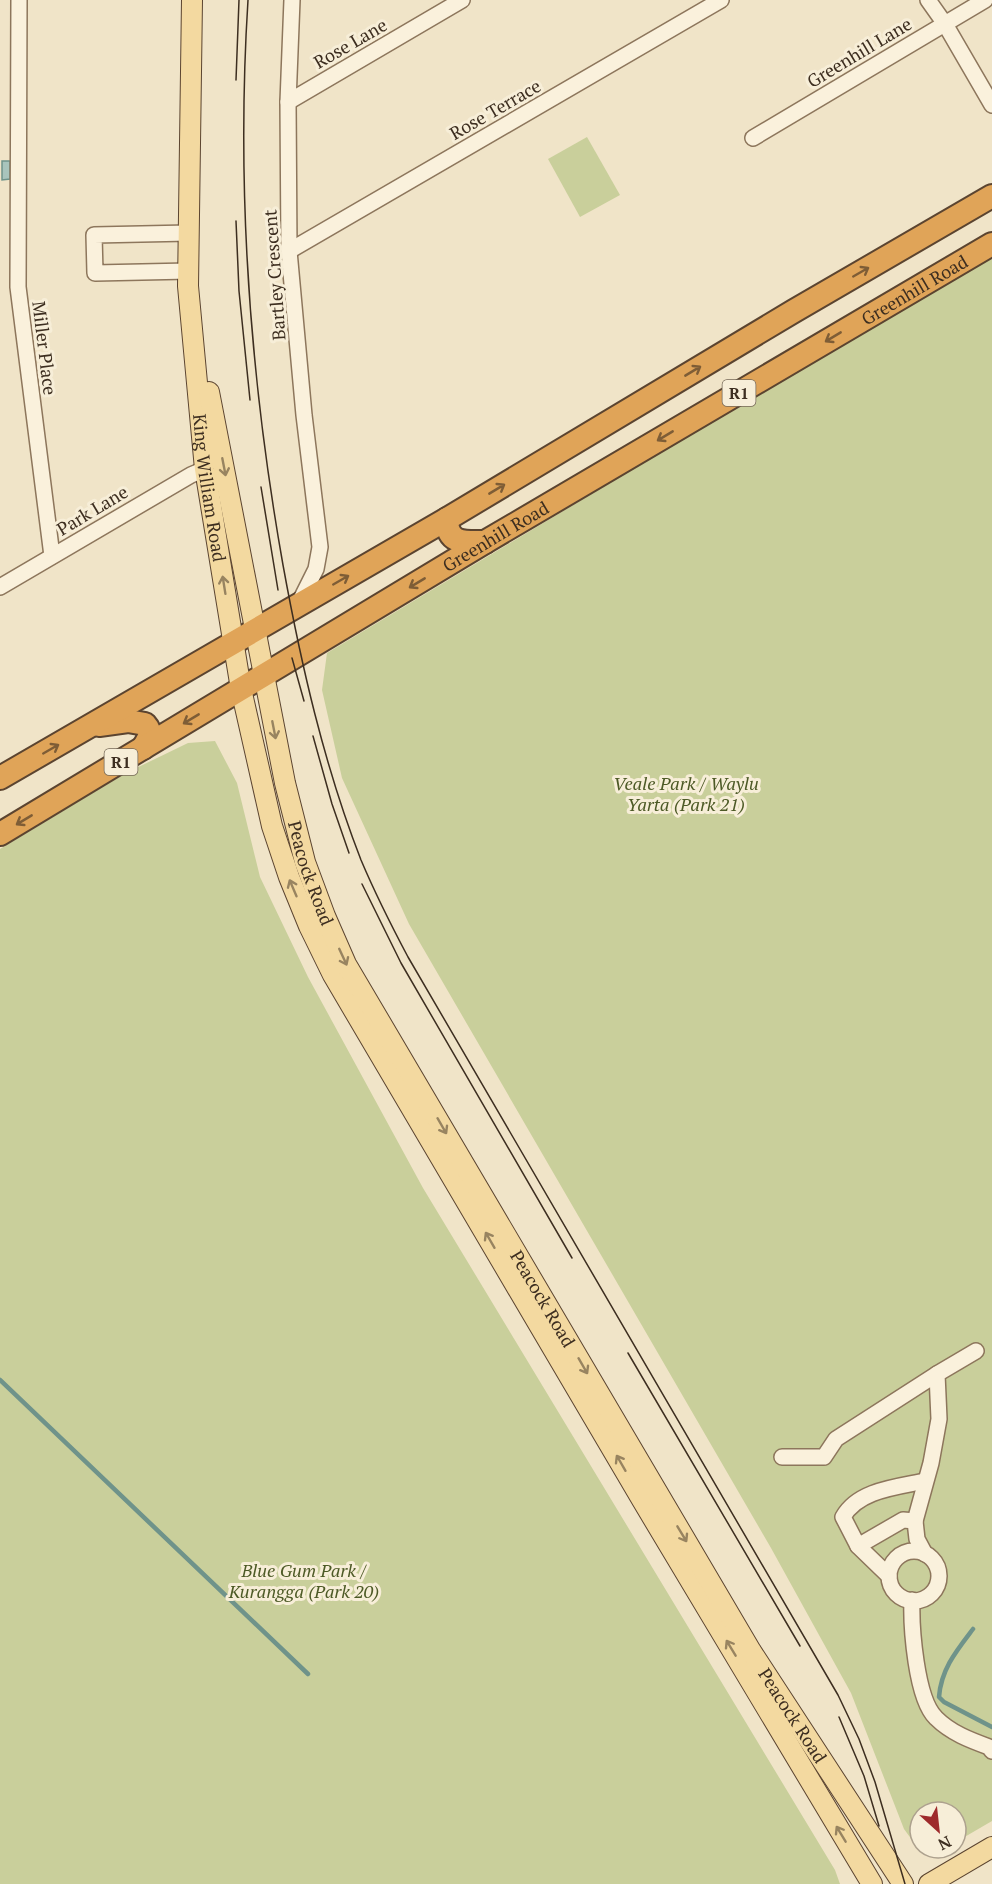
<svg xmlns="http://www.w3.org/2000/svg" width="992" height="1884" viewBox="0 0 992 1884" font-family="'PT Serif',serif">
<rect width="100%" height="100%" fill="#f0e4c8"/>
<!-- green -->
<g fill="#c9cf9b">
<path d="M 587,137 L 620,195 L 580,217 L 548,159 Z"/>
<path d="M 992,257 L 992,1821 L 956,1842 L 956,1812 L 920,1812 L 920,1846 L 917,1840 L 912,1840 L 904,1829 L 851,1693 L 771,1548 L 409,924 L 342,778 L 322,690 L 327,653 L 741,404 Z"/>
<path d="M 215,741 L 237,783 L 260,877 L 308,977 L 423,1188 L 835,1870 L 840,1884 L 0,1884 L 0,849 L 124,774 L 188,743 Z"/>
</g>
<!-- water -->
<path fill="#a9c4bc" stroke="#6f938a" stroke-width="1.5" d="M 2,161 L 10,161 L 10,179 L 2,180 Z"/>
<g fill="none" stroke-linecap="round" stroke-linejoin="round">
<!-- stream -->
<g stroke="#6f938a" stroke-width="4.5">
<path d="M 0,1380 L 308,1674"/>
<path d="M 973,1629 C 957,1650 941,1669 939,1697 L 944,1702 L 992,1727"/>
</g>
<!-- minor casing -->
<g stroke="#8d765c" stroke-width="18">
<g id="minor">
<path d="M 19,0 L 18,287 L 52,556"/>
<path d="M 292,0 L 288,102 L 289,251 L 304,415 L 320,547 L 316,569 L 299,603"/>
<path d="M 928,0 L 945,24 L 992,105"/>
<path d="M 288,102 L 462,0"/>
<path d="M 753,138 L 985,0"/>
<path d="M 289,251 L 721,0"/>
<path d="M 189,271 L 95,273 L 94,235 L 189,233"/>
<path d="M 0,587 L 191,475 L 205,469"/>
<path d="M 782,1457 L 824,1457 L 836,1439 L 937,1374"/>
<path d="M 915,1521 L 931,1463 L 939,1419 L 937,1374 L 976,1351"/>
<path d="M 858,1546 L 903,1520 L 915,1521 L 917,1539 L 925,1554"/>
<circle cx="914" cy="1576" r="25"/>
<path d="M 889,1576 L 858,1546 L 843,1517 C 858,1490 897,1487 925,1481"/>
<path d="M 912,1600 C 911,1627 916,1699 936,1718 C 951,1733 970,1740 989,1747 L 992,1751"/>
</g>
</g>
<!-- major casing -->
<g stroke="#5b4430" stroke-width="22">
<g id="major">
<path id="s1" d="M 192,0 L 188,286 L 205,469 L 241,689 L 272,826 L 289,877 L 309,926 L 333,975 L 642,1500 L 872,1884"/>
<path id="s2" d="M 209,392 L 285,783 L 305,862 L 325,916 L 346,964 L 751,1651 L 903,1884"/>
<path d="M 929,1884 L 992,1847"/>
</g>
</g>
<!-- highway casing -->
<g stroke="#5b4430" stroke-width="26">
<g id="highway">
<path d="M 447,519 C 447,545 465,542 485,542"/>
<path d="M 99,725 L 128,721 L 145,724 C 153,733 149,738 143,748"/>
<path d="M 0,778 L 447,519 L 794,311 L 992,196"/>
<path id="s3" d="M 0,834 L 485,542 L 992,244"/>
</g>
</g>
<!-- minor -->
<use href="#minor" stroke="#faf1dc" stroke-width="15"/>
<!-- major -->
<use href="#major" stroke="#f3d9a0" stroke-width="20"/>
<!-- highway -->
<use href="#highway" stroke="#e0a458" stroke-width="22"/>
<!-- tram -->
<g stroke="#3d2e20" stroke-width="1.5">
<path d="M 248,0 C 236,189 250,379 283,565 C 301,664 324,765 361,860 C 375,893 391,925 408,957 L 838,1695 L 859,1739 L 875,1782 L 905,1884"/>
<path d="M 236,80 L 239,0"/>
<path d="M 236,221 L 239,291 L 250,400"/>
<path d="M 261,487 L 278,590"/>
<path d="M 292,658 L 304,701"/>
<path d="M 313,736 L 332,804 L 349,853"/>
<path d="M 362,884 L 401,963 L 572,1258"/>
<path d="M 628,1353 L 800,1646"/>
<path d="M 839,1717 L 864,1776 L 879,1826"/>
</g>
</g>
<!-- one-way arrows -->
<defs><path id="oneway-shaft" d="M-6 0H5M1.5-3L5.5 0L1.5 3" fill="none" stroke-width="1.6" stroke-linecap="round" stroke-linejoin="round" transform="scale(1.5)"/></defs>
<g stroke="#7e5d36">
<use href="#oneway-shaft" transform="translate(861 272) rotate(-30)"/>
<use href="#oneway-shaft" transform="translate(833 337) rotate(149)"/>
<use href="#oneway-shaft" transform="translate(693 371) rotate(-31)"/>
<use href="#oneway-shaft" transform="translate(665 436) rotate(149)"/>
<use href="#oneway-shaft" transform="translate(497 489) rotate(-31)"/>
<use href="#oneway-shaft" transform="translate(341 580) rotate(-30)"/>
<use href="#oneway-shaft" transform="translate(417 583) rotate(149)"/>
<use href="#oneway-shaft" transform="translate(191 719) rotate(149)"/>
<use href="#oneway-shaft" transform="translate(51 749) rotate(-30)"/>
<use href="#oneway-shaft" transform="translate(24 820) rotate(149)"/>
</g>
<g stroke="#988460">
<use href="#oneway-shaft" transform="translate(224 467) rotate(79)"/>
<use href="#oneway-shaft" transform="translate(224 585) rotate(-99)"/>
<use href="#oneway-shaft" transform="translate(274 730) rotate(79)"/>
<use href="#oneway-shaft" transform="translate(293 888) rotate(-113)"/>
<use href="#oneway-shaft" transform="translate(343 957) rotate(65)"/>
<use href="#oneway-shaft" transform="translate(442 1126) rotate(60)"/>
<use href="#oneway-shaft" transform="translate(490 1240) rotate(-120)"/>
<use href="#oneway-shaft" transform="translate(583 1366) rotate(60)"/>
<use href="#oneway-shaft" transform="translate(621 1463) rotate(-120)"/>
<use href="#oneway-shaft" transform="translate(682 1534) rotate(59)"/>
<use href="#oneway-shaft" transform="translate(731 1648) rotate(-121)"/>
<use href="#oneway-shaft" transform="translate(841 1834) rotate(-121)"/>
</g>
<g text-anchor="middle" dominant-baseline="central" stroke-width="6" stroke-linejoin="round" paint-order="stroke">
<!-- shield labels -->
<g fill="#f7eed8" stroke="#756857" stroke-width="1.5">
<rect x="722.5" y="380" width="33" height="26" rx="4.5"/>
<rect x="104.5" y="749" width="33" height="26" rx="4.5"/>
</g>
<g font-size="16" font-weight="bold" fill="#3d2e20">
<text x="739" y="393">R1</text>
<text x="121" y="762">R1</text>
</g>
<!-- street labels -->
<g font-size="18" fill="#3d2e20" stroke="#f7eed8">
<text transform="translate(350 43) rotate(-30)">Rose Lane</text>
<text transform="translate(859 52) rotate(-31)">Greenhill Lane</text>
<text transform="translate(495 109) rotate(-30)">Rose Terrace</text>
<text transform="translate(274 275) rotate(-94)">Bartley Crescent</text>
<text stroke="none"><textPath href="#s3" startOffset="1064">Greenhill Road</textPath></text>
<text transform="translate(45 348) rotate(83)">Miller Place</text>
<text stroke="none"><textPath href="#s1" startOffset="489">King William Road</textPath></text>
<text transform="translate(92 510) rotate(-31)">Park Lane</text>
<text stroke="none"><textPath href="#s3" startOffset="578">Greenhill Road</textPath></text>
<text stroke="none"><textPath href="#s2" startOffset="492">Peacock Road</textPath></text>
<text stroke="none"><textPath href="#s2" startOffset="978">Peacock Road</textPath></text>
<text stroke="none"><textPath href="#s2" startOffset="1464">Peacock Road</textPath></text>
</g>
<!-- park labels -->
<g font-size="18" font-style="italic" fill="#4d5a26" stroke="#f7eed8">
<text x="686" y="783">Veale Park / Waylu<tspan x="686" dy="21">Yarta (Park 21)</tspan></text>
<text x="304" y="1570">Blue Gum Park /<tspan x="304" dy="21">Kurangga (Park 20)</tspan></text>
</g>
</g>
<!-- north arrow -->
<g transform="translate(938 1830) rotate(153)"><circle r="28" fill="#f7eed8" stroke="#ada18e" stroke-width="1.5"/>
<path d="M0-4.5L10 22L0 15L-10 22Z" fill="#9e2a2b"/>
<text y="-9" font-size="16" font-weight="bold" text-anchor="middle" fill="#3d2e20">N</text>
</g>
</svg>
